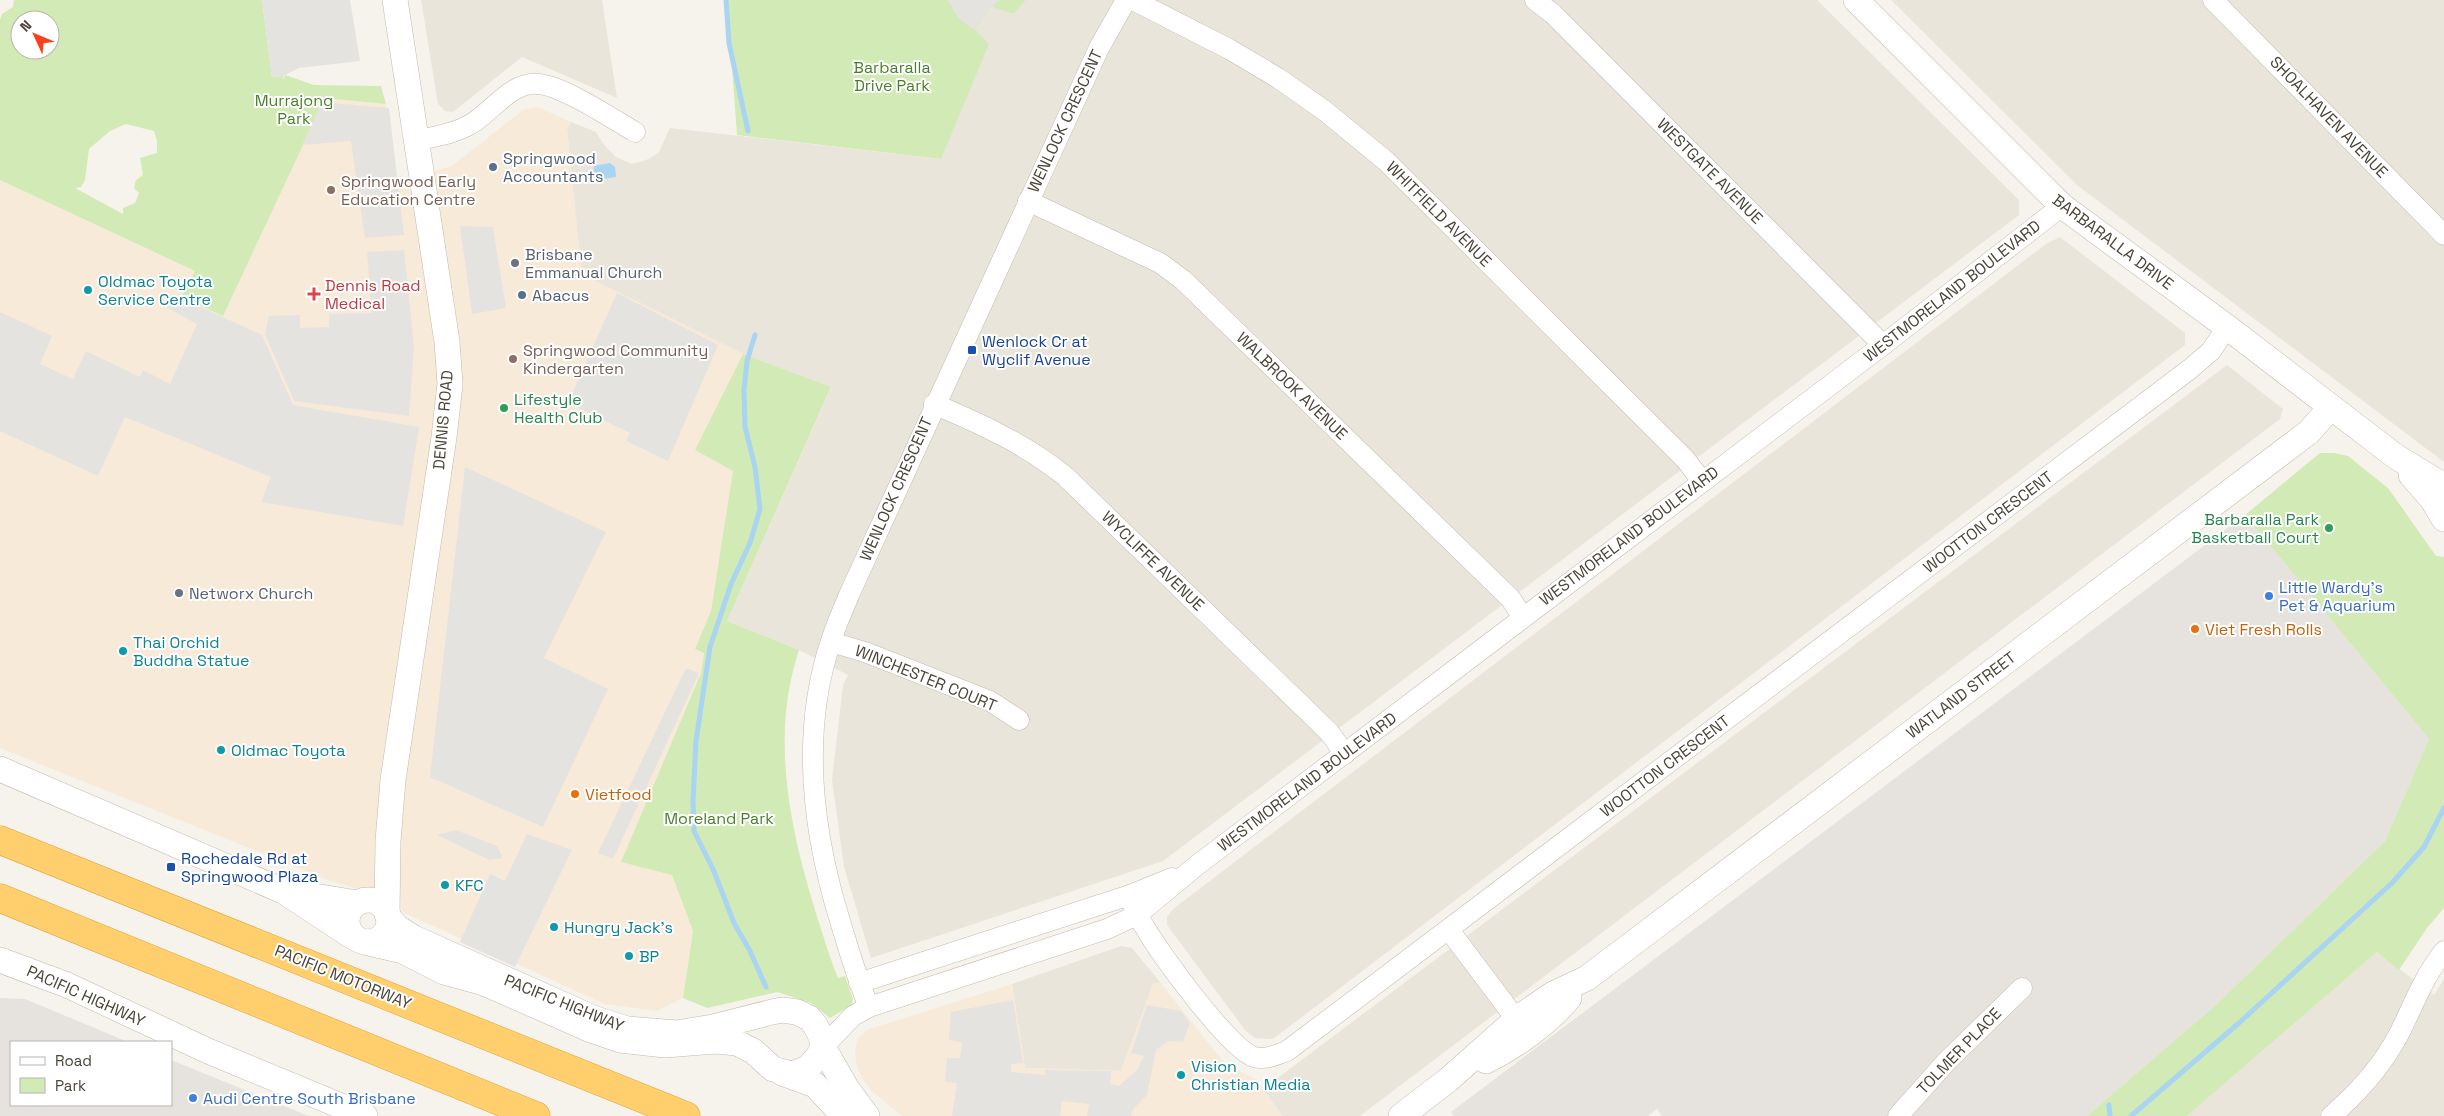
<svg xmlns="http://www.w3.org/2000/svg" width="2444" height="1116" viewBox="0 0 2444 1116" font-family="'Space Grotesk',sans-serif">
<rect width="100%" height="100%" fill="#f6f3ec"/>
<!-- residential -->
<g fill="#eae5da">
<path d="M 421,0 L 602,0 L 617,98 L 522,57 L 453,112 L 445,111 L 438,104 Z"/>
<path d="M 1026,0 L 1817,0 L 2019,200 L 2019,215 L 1163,861 L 871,958 L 844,867 L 832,780 L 843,685 L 848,675 L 799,650 L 727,621 L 831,388 L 743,354 L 581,274 L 567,128 L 571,122 L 596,132 L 604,145 L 616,157 L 632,164 L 649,159 L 659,152 L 670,128 L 940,159 L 973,29 L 993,7 L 1014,14 Z"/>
<path d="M 1891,0 L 2444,0 L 2444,462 L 2077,185 Z"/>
<path d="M 2060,237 L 2185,333 L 2185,345 L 1273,1039 L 1255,1038 L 1245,1030 L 1167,925 L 1167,917 L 1173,909 L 2046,244 Z"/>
<path d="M 2227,365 L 2283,409 L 2280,419 L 1360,1116 L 1282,1116 L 1263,1089 Z"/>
<path d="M 1121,946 L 1132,948 L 1160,982 L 1153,984 L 1121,1071 L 1025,1068 L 1012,984 Z"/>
<path d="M 2377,952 L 2434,995 L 2444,979 L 2444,1116 L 2187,1116 Z"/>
</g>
<!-- commercial -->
<g fill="#f7ead8">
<path d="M 325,97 L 386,104 L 397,182 L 452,166 L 523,110 L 538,107 L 571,122 L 567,129 L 582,274 L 743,354 L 695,450 L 733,471 L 711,611 L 695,649 L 704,653 L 701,673 L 621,862 L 672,874 L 693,931 L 683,998 L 657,1011 L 605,1004 L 409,915 L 362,890 L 331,881 L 0,748 L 0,180 L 195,271 L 223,316 Z"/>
<path d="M 1160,982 L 1221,1059 L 1239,1071 L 1256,1079 L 1282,1116 L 902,1116 L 871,1090 L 862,1078 L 856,1063 L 855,1048 L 859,1037 L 867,1030 L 1012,984 L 1025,1068 L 1121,1071 L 1153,984 Z"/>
</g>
<!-- industrial -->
<g fill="#e6e2dd">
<path d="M 2245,515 L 2429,739 L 2385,841 L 2217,1004 L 2087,1116 L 1662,1116 L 1657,1109 L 1648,1116 L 1454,1116 L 1451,1112 Z"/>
<path d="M 0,998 L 25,999 L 128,1042 L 11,1042 L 11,1105 L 171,1105 L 171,1060 L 309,1116 L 0,1116 Z"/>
</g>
<!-- green -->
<g fill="#d2eab5" fill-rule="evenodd">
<path d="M 14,0 L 262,0 L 272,77 L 283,76 L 283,80 L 285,75 L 314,85 L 381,86 L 386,104 L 325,98 L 223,316 L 182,297 L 195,271 L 0,180 L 0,20 L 2,14 L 13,7 ZM 20,20 L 50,20 L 50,50 L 20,50 ZM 126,124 L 154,131 L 157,141 L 157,153 L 140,158 L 143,175 L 136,180 L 134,188 L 139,193 L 135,203 L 123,208 L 123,214 L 75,188 L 81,187 L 85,180 L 89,149 L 110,131 Z"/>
<path d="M 727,0 L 1026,0 L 1014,14 L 992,7 L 974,29 L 989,44 L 941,159 L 737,135 Z"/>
<path d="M 743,354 L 831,387 L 727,621 L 799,650 C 764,755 800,867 834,968 L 838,978 L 845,976 L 853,999 L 852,1005 L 830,1018 L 811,1003 L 777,992 L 707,1008 L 683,998 L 693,931 L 672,875 L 621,862 L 701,673 L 704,653 L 695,649 L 711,611 L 733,471 L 695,450 Z"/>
<path d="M 2320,453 L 2334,453 L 2348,456 L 2388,488 L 2436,556 L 2444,557 L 2444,908 L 2427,928 L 2399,970 L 2377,952 L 2187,1116 L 2087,1116 L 2217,1004 L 2385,841 L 2429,739 L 2245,515 Z"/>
</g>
<!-- parking -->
<g fill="#e5e3e0">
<path d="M 262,0 L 350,0 L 360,61 L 299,68 L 283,76 L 272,77 Z"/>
<path d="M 948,0 L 999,0 L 973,29 L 958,18 Z"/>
<path d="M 322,102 L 389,108 L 404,235 L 365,238 L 351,141 L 302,145 Z"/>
<path d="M 460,226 L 493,227 L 506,308 L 472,314 Z"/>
<path d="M 404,250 L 414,348 L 409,416 L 294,401 L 265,334 L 269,316 L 300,315 L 300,328 L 329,327 L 329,314 L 372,313 L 367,252 Z"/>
<path d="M 617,293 L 718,345 L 668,461 L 626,441 L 630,433 L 568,403 Z"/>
<path d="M 174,295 L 262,335 L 293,405 L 419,427 L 403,526 L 261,502 L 271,477 L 125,417 L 98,476 L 0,431 L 0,312 L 52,336 L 40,364 L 73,379 L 86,351 L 140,377 L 143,370 L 170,384 L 197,324 L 167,308 Z"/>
<path d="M 465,467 L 606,532 L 544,658 L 608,689 L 543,827 L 430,777 Z"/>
<path d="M 686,668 L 699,673 L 613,859 L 598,853 Z"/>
<path d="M 456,830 L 497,846 L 503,858 L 489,860 L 437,835 Z"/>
<path d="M 527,834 L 572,850 L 515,967 L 460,942 L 490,874 L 505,881 Z"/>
<path d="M 1013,1000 L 1023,1063 L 1011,1064 L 1011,1072 L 1045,1075 L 1045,1070 L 1111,1071 L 1110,1084 L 1119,1086 L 1137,1070 L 1144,1056 L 1131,1053 L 1147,1005 L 1181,1011 L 1190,1023 L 1183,1042 L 1168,1041 L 1156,1050 L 1147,1095 L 1133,1109 L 1131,1116 L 1087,1116 L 1089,1104 L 1062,1101 L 1060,1116 L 952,1116 L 957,1083 L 945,1082 L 947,1058 L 960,1058 L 962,1042 L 949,1040 L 951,1012 Z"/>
</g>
<!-- water -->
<path fill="#a9d4f2" d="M 610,163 L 615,167 L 616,177 L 596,180 L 593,176 L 594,166 Z"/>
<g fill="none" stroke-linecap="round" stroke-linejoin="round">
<!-- stream -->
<g stroke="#a9d4f2" stroke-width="5">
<path d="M 726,0 L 729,43 L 748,131"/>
<path d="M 755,335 L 747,361 L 744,390 L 745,427 L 755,467 L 760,509 L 750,543 L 731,584 L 710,647 L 696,741 L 693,801 L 694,831 L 713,869 L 734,923 L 750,951 L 766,987"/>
<path d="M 2109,1105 L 2110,1116"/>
<path d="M 2131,1116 L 2239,1023 L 2392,883 L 2424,847 L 2444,808"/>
</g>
<!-- minor casing -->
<g stroke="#c2bbae" stroke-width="21">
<g id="minor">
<path d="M 1133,0 L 1229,49 L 1278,78 L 1325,111 L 1386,161 L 1685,459 L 1702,481"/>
<path d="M 1535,0 L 1553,14 L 1883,345"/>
<path d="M 2213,0 L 2444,235"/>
<path d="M 416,141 C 435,136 454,134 471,124 C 492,112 512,80 539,84 C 565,87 611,118 635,132"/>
<path d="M 1028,201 L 1160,263 L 1183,280 L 1510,598 L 1523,617"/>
<path d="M 934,404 C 981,424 1025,444 1065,476 L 1329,732 L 1345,754"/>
<path d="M 831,642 L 865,652 L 990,701 L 1019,720"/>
<path d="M 1130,895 C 1133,906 1137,916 1144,926 C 1159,952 1229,1049 1254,1057 C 1266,1060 1276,1055 1287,1051 L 2190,369 L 2211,351 L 2227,327"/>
<path d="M 1449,930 L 1516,1019"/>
<path d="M 859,983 L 1130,895 L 1172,878"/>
<path d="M 869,1007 C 857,979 849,950 840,921 C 812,830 800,733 831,641 C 836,625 843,610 849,595 L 1099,48 L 1126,0"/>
<path d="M 823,1047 L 853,1016 L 869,1007 L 1107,929 L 1137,915 L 1196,866 L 1883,345 L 2062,206"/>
<path d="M 1898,1116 L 1947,1061 L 2022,988"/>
<path d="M 2331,1116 C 2359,1092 2383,1065 2400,1032 C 2414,1004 2424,976 2444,951"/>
</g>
</g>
<!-- tertiary casing -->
<g stroke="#c2bbae" stroke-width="26">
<g id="tertiary">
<path d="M 1856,0 L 2062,206 L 2227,327 L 2395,456 L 2444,486"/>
<path d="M 2411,475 L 2432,499 L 2444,519"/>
<path d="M 0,769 L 283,891 L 353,937"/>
<path d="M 296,893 L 357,903"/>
<circle cx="368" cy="921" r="21"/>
<path d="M 387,914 L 388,841 L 393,780 L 444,437 L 450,384 L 447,342 L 395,0"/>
<path d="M 365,942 L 403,951 L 444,972 L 484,983 L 591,1030 L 620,1040 L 665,1045 L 715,1041 L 737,1043 L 753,1051 L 773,1069 L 792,1074 L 808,1068 L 821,1053 L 823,1040 L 815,1025 L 809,1018 L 797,1012 L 782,1010 L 772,1012 L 713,1027 L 677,1033 L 627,1029 L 593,1018 L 414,938 L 398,928 L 388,917"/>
<path d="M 0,960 L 67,985 L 208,1051 L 365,1116"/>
<path d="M 823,1047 L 847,1089 L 867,1116"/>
<path d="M 1486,1061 C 1516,1046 1548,1023 1569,998"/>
<path d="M 782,1073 L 815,1085 L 844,1116"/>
<path d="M 1401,1116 L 1448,1080 L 1518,1018 L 1553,994 L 1587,978 L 2309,432 L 2331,407"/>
</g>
</g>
<!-- motorway casing -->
<g stroke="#e0a43c" stroke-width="29">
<g id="motorway">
<path d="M 0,840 L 686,1116"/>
<path d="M 0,898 L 536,1116"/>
</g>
</g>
<!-- minor -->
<use href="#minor" stroke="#fff" stroke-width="20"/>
<!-- tertiary -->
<use href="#tertiary" stroke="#fff" stroke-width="25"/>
<!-- motorway -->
<use href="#motorway" stroke="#ffcf6e" stroke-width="28"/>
</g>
<!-- markers -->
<g fill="#5c6f8a" stroke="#fff" stroke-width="2">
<circle cx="493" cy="167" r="5"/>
<circle cx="522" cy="295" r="5"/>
</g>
<g fill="#8d6e63" stroke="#fff" stroke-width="2">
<circle cx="331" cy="190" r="5"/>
<circle cx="513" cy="359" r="5"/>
</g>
<g fill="#6b7280" stroke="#fff" stroke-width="2">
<circle cx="515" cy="263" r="5"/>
<circle cx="179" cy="593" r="5"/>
</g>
<g fill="#0f9aa8" stroke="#fff" stroke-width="2">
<circle cx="88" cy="290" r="5"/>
<circle cx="123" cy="651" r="5"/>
<circle cx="221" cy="750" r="5"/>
<circle cx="445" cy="885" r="5"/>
<circle cx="554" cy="927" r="5"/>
<circle cx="629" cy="956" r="5"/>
<circle cx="1181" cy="1075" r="5"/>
</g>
<path fill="#e0444e" stroke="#fff" stroke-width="2" d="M311.5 286.5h5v5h5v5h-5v5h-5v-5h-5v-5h5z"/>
<g fill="#1a4fb4" stroke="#fff" stroke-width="2">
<rect x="967" y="345" width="10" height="10" rx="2.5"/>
<rect x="166" y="862" width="10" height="10" rx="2.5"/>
</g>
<g fill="#2e9e5b" stroke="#fff" stroke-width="2">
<circle cx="504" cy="408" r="5"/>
<circle cx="2329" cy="528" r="5"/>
</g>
<g fill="#3f7fe0" stroke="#fff" stroke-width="2">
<circle cx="2269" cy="596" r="5"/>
<circle cx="193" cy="1098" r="5"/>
</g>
<g fill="#e8710a" stroke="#fff" stroke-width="2">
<circle cx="2195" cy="629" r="5"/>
<circle cx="575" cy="794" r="5"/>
</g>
<g text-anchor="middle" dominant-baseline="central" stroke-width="4" stroke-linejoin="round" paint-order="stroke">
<!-- park labels -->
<g font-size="16" fill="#4a7f2a" stroke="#fff">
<text x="892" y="67">Barbaralla<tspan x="892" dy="18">Drive Park</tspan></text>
<text x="294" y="100">Murrajong<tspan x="294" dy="18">Park</tspan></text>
<text x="719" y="818">Moreland Park</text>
</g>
<!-- street labels -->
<g font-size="16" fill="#4b4439" stroke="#fff">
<text transform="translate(2329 117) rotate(46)">SHOALHAVEN AVENUE</text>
<text transform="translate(1065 121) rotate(-65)">WENLOCK CRESCENT</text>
<text transform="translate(1710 171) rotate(45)">WESTGATE AVENUE</text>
<text transform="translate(1439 214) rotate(45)">WHITFIELD AVENUE</text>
<text transform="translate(2113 242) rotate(37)">BARBARALLA DRIVE</text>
<text transform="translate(1952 291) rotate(-38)">WESTMORELAND BOULEVARD</text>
<text transform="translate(1292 386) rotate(44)">WALBROOK AVENUE</text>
<text transform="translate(443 420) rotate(-85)">DENNIS ROAD</text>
<text transform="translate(896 489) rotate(-66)">WENLOCK CRESCENT</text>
<text transform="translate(1988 522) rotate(-37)">WOOTTON CRESCENT</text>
<text transform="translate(1629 536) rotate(-37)">WESTMORELAND BOULEVARD</text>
<text transform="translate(1153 561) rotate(44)">WYCLIFFE AVENUE</text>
<text transform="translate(926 678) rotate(22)">WINCHESTER COURT</text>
<text transform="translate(1961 695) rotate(-37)">WATLAND STREET</text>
<text transform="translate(1665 766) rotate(-37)">WOOTTON CRESCENT</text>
<text transform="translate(1307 782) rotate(-37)">WESTMORELAND BOULEVARD</text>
<text transform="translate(343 977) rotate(22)">PACIFIC MOTORWAY</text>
<text transform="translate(86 996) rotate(24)">PACIFIC HIGHWAY</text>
<text transform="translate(564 1003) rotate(22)">PACIFIC HIGHWAY</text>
<text transform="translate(1959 1051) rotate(-46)">TOLMER PLACE</text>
</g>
<!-- service labels -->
<g font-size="16" fill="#4e5e75" stroke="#fff" text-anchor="start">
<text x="503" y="158">Springwood<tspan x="503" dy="18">Accountants</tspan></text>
<text x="532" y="295">Abacus</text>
</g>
<!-- education labels -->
<g font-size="16" fill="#785e54" stroke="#fff" text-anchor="start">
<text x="341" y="181">Springwood Early<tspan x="341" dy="18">Education Centre</tspan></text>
<text x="523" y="350">Springwood Community<tspan x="523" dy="18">Kindergarten</tspan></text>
</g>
<!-- worship labels -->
<g font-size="16" fill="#5b616d" stroke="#fff" text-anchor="start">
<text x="525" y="254">Brisbane<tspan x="525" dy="18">Emmanual Church</tspan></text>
<text x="189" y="593">Networx Church</text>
</g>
<!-- culture labels -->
<g font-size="16" fill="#0d838f" stroke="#fff" text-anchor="start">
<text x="98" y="281">Oldmac Toyota<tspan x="98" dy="18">Service Centre</tspan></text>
<text x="133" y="642">Thai Orchid<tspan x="133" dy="18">Buddha Statue</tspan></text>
<text x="231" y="750">Oldmac Toyota</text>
<text x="455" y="885">KFC</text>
<text x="564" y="927">Hungry Jack's</text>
<text x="639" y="956">BP</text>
<text x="1191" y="1066">Vision<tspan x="1191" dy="18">Christian Media</tspan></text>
</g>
<!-- health labels -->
<g font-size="16" fill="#be3a42" stroke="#fff" text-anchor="start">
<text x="325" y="285">Dennis Road<tspan x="325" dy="18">Medical</tspan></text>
</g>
<!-- transit labels -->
<g font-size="16" fill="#164399" stroke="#fff" text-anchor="start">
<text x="982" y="341">Wenlock Cr at<tspan x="982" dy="18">Wyclif Avenue</tspan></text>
<text x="181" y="858">Rochedale Rd at<tspan x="181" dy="18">Springwood Plaza</tspan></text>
</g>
<!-- leisure labels -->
<g font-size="16" fill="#27864d" stroke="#fff" text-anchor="start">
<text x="514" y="399">Lifestyle<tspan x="514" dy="18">Health Club</tspan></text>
<text x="2319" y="519" text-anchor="end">Barbaralla Park<tspan x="2319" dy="18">Basketball Court</tspan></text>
</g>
<!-- shop labels -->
<g font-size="16" fill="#366cbe" stroke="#fff" text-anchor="start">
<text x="2279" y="587">Little Wardy's<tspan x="2279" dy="18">Pet &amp; Aquarium</tspan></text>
<text x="203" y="1098">Audi Centre South Brisbane</text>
</g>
<!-- food labels -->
<g font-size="16" fill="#c56008" stroke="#fff" text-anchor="start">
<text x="2205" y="629">Viet Fresh Rolls</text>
<text x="585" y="794">Vietfood</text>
</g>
</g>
<!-- legend -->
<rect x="10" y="1041" width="162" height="65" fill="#ffffff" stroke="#b7b4b0"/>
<rect x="20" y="1057" width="25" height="8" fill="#ffffff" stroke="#b7b4b0"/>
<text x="55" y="1066" font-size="15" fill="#4b4439">Road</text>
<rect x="20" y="1078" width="25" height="15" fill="#d2eab5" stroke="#b7b4b0"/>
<text x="55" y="1091" font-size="15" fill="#4b4439">Park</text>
<!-- north arrow -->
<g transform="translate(35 35) rotate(314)"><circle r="24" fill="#ffffff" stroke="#b7b4b0"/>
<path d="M0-4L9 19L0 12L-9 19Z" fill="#fc3f1d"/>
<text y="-8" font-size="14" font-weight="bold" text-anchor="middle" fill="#4b4439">N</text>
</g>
</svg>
